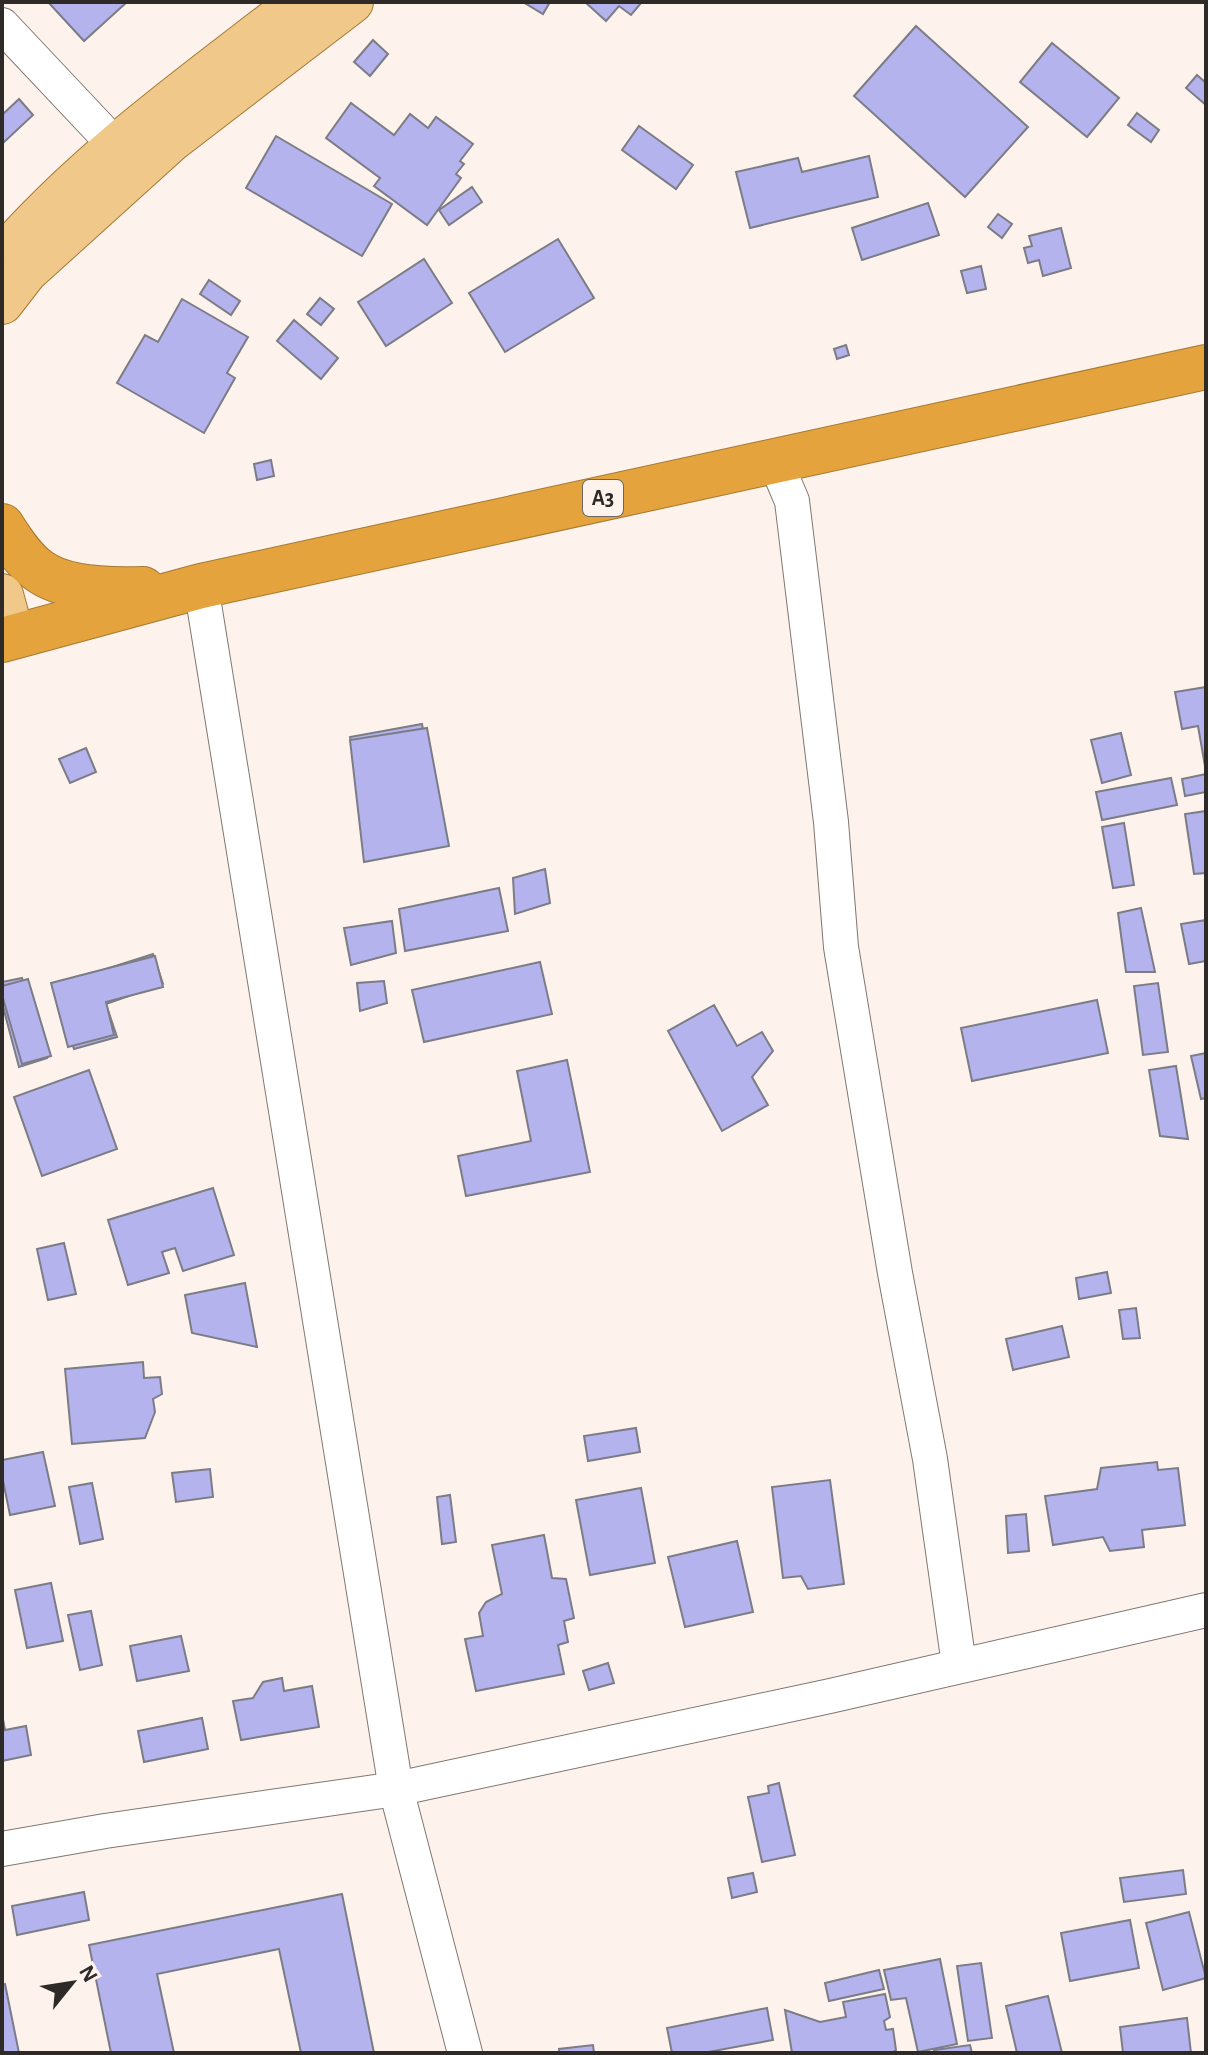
<svg xmlns="http://www.w3.org/2000/svg" width="1208" height="2055" viewBox="0 0 1208 2055" font-family="'Alegreya Sans',sans-serif">
<rect width="100%" height="100%" fill="#fdf3ec"/>
<!-- building -->
<g fill="#b4b3ed" stroke="#7c7c86" stroke-width="2">
<path d="M 48,2 L 127,2 L 84,41 Z"/>
<path d="M 523,2 L 550,2 L 543,14 Z"/>
<path d="M 585,2 L 642,2 L 631,15 L 619,6 L 606,21 Z"/>
<path d="M 916,26 L 1028,127 L 965,197 L 854,96 Z"/>
<path d="M 373,40 L 388,54 L 370,76 L 354,62 Z"/>
<path d="M 1052,43 L 1119,98 L 1087,137 L 1020,82 Z"/>
<path d="M 1197,75 L 1206,83 L 1206,105 L 1186,88 Z"/>
<path d="M 19,99 L 33,115 L 2,144 L 2,115 Z"/>
<path d="M 351,103 L 394,135 L 410,114 L 428,128 L 436,117 L 473,144 L 460,161 L 464,164 L 456,174 L 461,178 L 427,225 L 374,186 L 380,178 L 326,138 Z"/>
<path d="M 1137,113 L 1159,130 L 1151,142 L 1128,125 Z"/>
<path d="M 639,126 L 693,165 L 676,189 L 622,150 Z"/>
<path d="M 276,136 L 392,204 L 362,256 L 246,188 Z"/>
<path d="M 869,156 L 878,197 L 750,228 L 736,172 L 798,158 L 802,172 Z"/>
<path d="M 472,187 L 482,202 L 449,225 L 439,210 Z"/>
<path d="M 928,203 L 939,235 L 862,260 L 852,228 Z"/>
<path d="M 998,214 L 1012,224 L 1002,238 L 988,227 Z"/>
<path d="M 1061,228 L 1071,268 L 1043,276 L 1039,260 L 1028,263 L 1024,248 L 1032,246 L 1029,236 Z"/>
<path d="M 558,239 L 594,298 L 505,352 L 469,293 Z"/>
<path d="M 424,259 L 452,303 L 386,346 L 358,302 Z"/>
<path d="M 981,266 L 986,289 L 967,293 L 961,271 Z"/>
<path d="M 209,280 L 240,301 L 231,315 L 200,294 Z"/>
<path d="M 320,298 L 334,309 L 321,325 L 307,314 Z"/>
<path d="M 182,299 L 248,337 L 227,373 L 235,378 L 204,433 L 117,383 L 145,335 L 158,342 Z"/>
<path d="M 294,320 L 338,358 L 321,379 L 277,341 Z"/>
<path d="M 846,345 L 849,355 L 837,359 L 834,349 Z"/>
<path d="M 271,460 L 274,476 L 257,480 L 254,464 Z"/>
<path d="M 1206,687 L 1206,772 L 1198,726 L 1182,729 L 1175,692 Z"/>
<path d="M 422,724 L 442,837 L 370,849 L 350,737 Z"/>
<path d="M 427,728 L 449,846 L 364,862 L 350,740 Z"/>
<path d="M 1121,733 L 1131,775 L 1102,783 L 1091,740 Z"/>
<path d="M 86,748 L 96,772 L 70,783 L 59,759 Z"/>
<path d="M 1206,774 L 1206,792 L 1185,796 L 1182,779 Z"/>
<path d="M 1171,778 L 1177,805 L 1102,820 L 1096,792 Z"/>
<path d="M 1206,811 L 1206,873 L 1194,874 L 1185,814 Z"/>
<path d="M 1124,823 L 1134,885 L 1113,888 L 1102,827 Z"/>
<path d="M 545,869 L 550,903 L 515,914 L 513,878 Z"/>
<path d="M 499,888 L 508,931 L 405,951 L 399,909 Z"/>
<path d="M 1141,908 L 1155,972 L 1126,972 L 1118,913 Z"/>
<path d="M 1206,920 L 1206,961 L 1189,964 L 1181,924 Z"/>
<path d="M 392,921 L 396,953 L 351,965 L 344,928 Z"/>
<path d="M 153,954 L 163,984 L 106,1004 L 117,1037 L 74,1049 L 53,986 Z"/>
<path d="M 155,956 L 163,987 L 106,1002 L 114,1035 L 68,1047 L 51,983 Z"/>
<path d="M 540,962 L 552,1014 L 424,1042 L 412,990 Z"/>
<path d="M 22,978 L 47,1058 L 19,1067 L 2,1003 L 2,982 Z"/>
<path d="M 28,979 L 51,1056 L 22,1064 L 2,995 L 2,986 Z"/>
<path d="M 384,981 L 387,1003 L 360,1011 L 357,983 Z"/>
<path d="M 1158,983 L 1168,1052 L 1143,1055 L 1134,986 Z"/>
<path d="M 1097,1000 L 1108,1053 L 972,1081 L 961,1028 Z"/>
<path d="M 714,1005 L 737,1046 L 762,1032 L 773,1051 L 752,1077 L 768,1105 L 722,1131 L 668,1031 Z"/>
<path d="M 1206,1053 L 1206,1098 L 1201,1099 L 1191,1056 Z"/>
<path d="M 567,1060 L 590,1172 L 466,1196 L 458,1156 L 531,1141 L 517,1071 Z"/>
<path d="M 1176,1066 L 1188,1139 L 1160,1136 L 1149,1070 Z"/>
<path d="M 89,1070 L 117,1149 L 42,1176 L 14,1097 Z"/>
<path d="M 213,1188 L 234,1255 L 183,1271 L 175,1248 L 162,1252 L 169,1273 L 128,1285 L 108,1220 Z"/>
<path d="M 64,1243 L 76,1294 L 48,1300 L 37,1249 Z"/>
<path d="M 1107,1272 L 1111,1293 L 1079,1299 L 1076,1278 Z"/>
<path d="M 245,1283 L 257,1347 L 192,1333 L 185,1295 Z"/>
<path d="M 1136,1308 L 1140,1338 L 1123,1339 L 1119,1310 Z"/>
<path d="M 1062,1326 L 1069,1357 L 1013,1370 L 1006,1339 Z"/>
<path d="M 143,1362 L 144,1378 L 160,1377 L 162,1394 L 153,1399 L 155,1412 L 145,1438 L 72,1444 L 65,1369 Z"/>
<path d="M 636,1428 L 640,1452 L 588,1461 L 584,1436 Z"/>
<path d="M 43,1452 L 55,1506 L 10,1515 L 2,1476 L 2,1460 Z"/>
<path d="M 1157,1462 L 1158,1470 L 1178,1468 L 1185,1525 L 1142,1530 L 1144,1547 L 1110,1551 L 1103,1537 L 1053,1545 L 1045,1496 L 1097,1489 L 1101,1468 Z"/>
<path d="M 210,1469 L 213,1497 L 176,1502 L 172,1473 Z"/>
<path d="M 830,1480 L 844,1584 L 808,1589 L 801,1576 L 783,1578 L 772,1487 Z"/>
<path d="M 92,1483 L 103,1539 L 80,1544 L 69,1487 Z"/>
<path d="M 641,1488 L 655,1563 L 590,1575 L 576,1500 Z"/>
<path d="M 450,1495 L 456,1542 L 442,1544 L 437,1497 Z"/>
<path d="M 1026,1514 L 1029,1551 L 1008,1553 L 1006,1516 Z"/>
<path d="M 544,1535 L 552,1578 L 566,1579 L 574,1618 L 564,1621 L 568,1642 L 558,1645 L 564,1674 L 476,1691 L 465,1639 L 483,1636 L 479,1613 L 486,1602 L 502,1594 L 492,1545 Z"/>
<path d="M 737,1541 L 753,1612 L 685,1627 L 668,1557 Z"/>
<path d="M 51,1583 L 63,1641 L 27,1648 L 15,1590 Z"/>
<path d="M 91,1611 L 102,1665 L 80,1670 L 68,1615 Z"/>
<path d="M 181,1636 L 189,1671 L 137,1681 L 130,1646 Z"/>
<path d="M 608,1663 L 614,1683 L 589,1690 L 583,1671 Z"/>
<path d="M 282,1678 L 284,1691 L 312,1686 L 319,1727 L 241,1740 L 233,1701 L 253,1698 L 263,1682 Z"/>
<path d="M 2,1714 L 5,1730 L 26,1726 L 31,1755 L 2,1761 Z"/>
<path d="M 202,1718 L 208,1749 L 144,1762 L 138,1731 Z"/>
<path d="M 779,1783 L 795,1855 L 762,1862 L 748,1797 L 769,1793 L 768,1786 Z"/>
<path d="M 1183,1870 L 1186,1894 L 1124,1902 L 1120,1878 Z"/>
<path d="M 753,1873 L 757,1892 L 732,1898 L 728,1878 Z"/>
<path d="M 84,1892 L 89,1920 L 17,1935 L 12,1906 Z"/>
<path d="M 342,1894 L 374,2053 L 301,2053 L 279,1949 L 157,1974 L 174,2053 L 111,2053 L 89,1945 Z"/>
<path d="M 1189,1912 L 1206,1978 L 1163,1990 L 1146,1923 Z"/>
<path d="M 1130,1920 L 1139,1968 L 1070,1981 L 1061,1933 Z"/>
<path d="M 940,1959 L 957,2044 L 918,2052 L 906,1998 L 891,2000 L 884,1970 Z"/>
<path d="M 981,1963 L 992,2038 L 968,2041 L 957,1966 Z"/>
<path d="M 879,1970 L 884,1989 L 829,2001 L 825,1983 Z"/>
<path d="M 5,1984 L 19,2053 L 2,2053 L 2,1985 Z"/>
<path d="M 885,1994 L 890,2017 L 884,2021 L 886,2030 L 893,2029 L 896,2050 L 891,2053 L 792,2053 L 785,2010 L 820,2022 L 846,2017 L 843,2002 Z"/>
<path d="M 1048,1996 L 1062,2053 L 1017,2053 L 1006,2006 Z"/>
<path d="M 767,2008 L 773,2040 L 703,2053 L 672,2053 L 667,2028 Z"/>
<path d="M 1187,2018 L 1191,2053 L 1123,2053 L 1120,2027 Z"/>
<path d="M 593,2045 L 594,2053 L 559,2053 L 559,2049 Z"/>
<path d="M 970,2045 L 972,2053 L 935,2053 L 934,2050 Z"/>
</g>
<g fill="none" stroke-linecap="round" stroke-linejoin="round">
<!-- minor casing -->
<g stroke="#807771" stroke-width="36">
<g id="minor">
<path d="M 2,25 L 115,145"/>
<path d="M 775,461 L 792,501 L 831,822 L 841,947 L 895,1273 L 930,1459 L 959,1665"/>
<path d="M 201,586 L 396,1789 L 465,2053"/>
<path d="M 2,1849 L 105,1831 L 396,1789 L 830,1696 L 1206,1610"/>
</g>
</g>
<!-- major casing -->
<g stroke="#a47935" stroke-width="44">
<g id="major">
<path d="M 2,257 C 88,158 196,82 299,2"/>
<path d="M 2,303 L 26,272 L 172,140 L 352,2"/>
<path d="M 2,595 L 13,636"/>
</g>
</g>
<!-- highway casing -->
<g stroke="#a47935" stroke-width="46">
<g id="highway">
<path d="M 2,526 C 12,542 23,559 38,570 C 64,590 112,590 143,589"/>
<path d="M 2,640 L 201,586 L 1206,367"/>
</g>
</g>
<!-- minor -->
<use href="#minor" stroke="#fff" stroke-width="34"/>
<!-- major -->
<use href="#major" stroke="#efc88a" stroke-width="42"/>
<!-- highway -->
<use href="#highway" stroke="#e4a33c" stroke-width="44"/>
</g>
<g text-anchor="middle" dominant-baseline="central" stroke-width="7" stroke-linejoin="round" paint-order="stroke">
<!-- shield labels -->
<rect fill="#fdf3ec" stroke="#6c6663" stroke-width="2" x="583" y="480" width="40" height="36" rx="6"/>
<g font-size="22" font-weight="bold" fill="#2e2a28">
<text x="603" y="498">A3</text>
</g>
</g>
<!-- border -->
<rect width="1208" height="2055" fill="none" stroke="#2e2a28" stroke-width="8"/>
<!-- north arrow -->
<g transform="translate(72 1983) rotate(60)" stroke="#fdf3ec" stroke-width="6" paint-order="stroke">
<path d="M0-6L14 30L0 20L-14 30Z" fill="#2e2a28"/>
<text y="-12" font-size="22" font-weight="bold" text-anchor="middle" fill="#2e2a28">N</text>
</g>
</svg>
